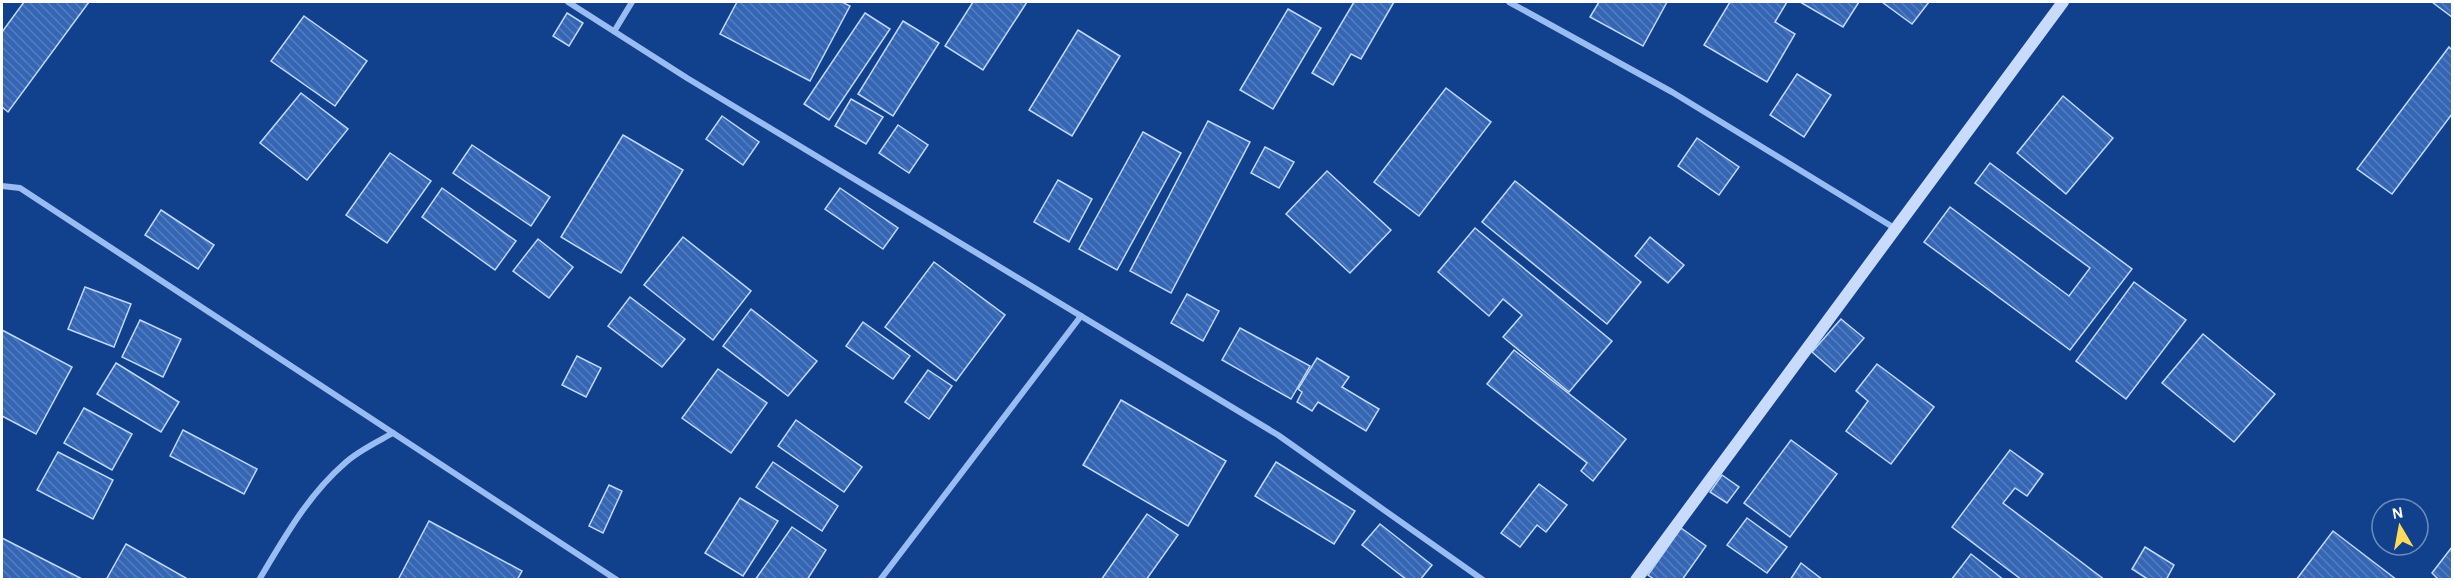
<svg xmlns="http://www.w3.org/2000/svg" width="2454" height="581" viewBox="0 0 2454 581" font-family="'Alegreya Sans',sans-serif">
<defs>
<pattern id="building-back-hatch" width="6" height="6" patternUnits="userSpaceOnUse" patternTransform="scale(1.5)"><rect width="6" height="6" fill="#3566b4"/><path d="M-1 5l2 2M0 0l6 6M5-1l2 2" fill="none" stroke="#537dbf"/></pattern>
</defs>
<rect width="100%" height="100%" fill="#11408d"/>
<!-- building -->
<g fill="url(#building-back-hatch)" stroke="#c0d8fd" stroke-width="1.5">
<path d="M 24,2 L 89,2 L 8,112 L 2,107 L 2,32 Z"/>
<path d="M 737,2 L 842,2 L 850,6 L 810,81 L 720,34 Z"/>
<path d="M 973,2 L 1027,2 L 983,70 L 945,46 Z"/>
<path d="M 1354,2 L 1394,2 L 1361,59 L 1351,54 L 1333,85 L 1312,73 Z"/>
<path d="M 1599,2 L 1667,2 L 1643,46 L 1590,17 Z"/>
<path d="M 1730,2 L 1787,2 L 1775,22 L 1795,34 L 1767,82 L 1704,45 Z"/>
<path d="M 1800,2 L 1859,2 L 1843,27 Z"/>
<path d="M 1882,2 L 1929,2 L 1912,24 Z"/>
<path d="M 2432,2 L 2452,2 L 2452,17 Z"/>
<path d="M 1288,9 L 1321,28 L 1273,109 L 1240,90 Z"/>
<path d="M 567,13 L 583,23 L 569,46 L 553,36 Z"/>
<path d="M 865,13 L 890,29 L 829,120 L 804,104 Z"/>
<path d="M 304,16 L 367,61 L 335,106 L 271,61 Z"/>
<path d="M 903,21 L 939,43 L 893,116 L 858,94 Z"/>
<path d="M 1078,30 L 1120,56 L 1072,136 L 1029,110 Z"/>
<path d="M 2449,47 L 2452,50 L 2452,114 L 2392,194 L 2357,169 Z"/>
<path d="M 1797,74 L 1831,95 L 1804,137 L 1770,115 Z"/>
<path d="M 1446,88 L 1491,122 L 1419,216 L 1374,182 Z"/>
<path d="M 301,93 L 348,129 L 307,180 L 260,143 Z"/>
<path d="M 2063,96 L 2113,138 L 2066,194 L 2017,153 Z"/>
<path d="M 851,99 L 883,117 L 866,144 L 835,126 Z"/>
<path d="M 722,116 L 759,142 L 743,165 L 706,139 Z"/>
<path d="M 1208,121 L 1250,142 L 1171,293 L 1130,271 Z"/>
<path d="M 898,125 L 928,145 L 909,173 L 879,153 Z"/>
<path d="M 1143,132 L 1181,153 L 1117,270 L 1079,249 Z"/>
<path d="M 623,135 L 683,170 L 621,273 L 561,237 Z"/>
<path d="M 1697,138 L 1739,167 L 1719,195 L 1678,166 Z"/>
<path d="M 472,145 L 550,197 L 531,226 L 453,173 Z"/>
<path d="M 1265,147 L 1294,162 L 1279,188 L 1251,173 Z"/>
<path d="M 390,153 L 431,181 L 387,243 L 346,215 Z"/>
<path d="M 1990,163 L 2132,269 L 2070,350 L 1924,242 L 1950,207 L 2069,296 L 2090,268 L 1975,183 Z"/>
<path d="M 1327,171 L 1391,230 L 1350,273 L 1286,214 Z"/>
<path d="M 1058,180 L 1092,199 L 1069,242 L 1034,222 Z"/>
<path d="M 1515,181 L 1641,282 L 1607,324 L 1482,222 Z"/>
<path d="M 442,188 L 516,241 L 495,270 L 422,217 Z"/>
<path d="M 840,188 L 898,228 L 883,249 L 825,209 Z"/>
<path d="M 161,210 L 214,245 L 198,269 L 145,235 Z"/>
<path d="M 1475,228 L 1612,341 L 1569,392 L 1503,337 L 1522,315 L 1503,299 L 1489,316 L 1438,272 Z"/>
<path d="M 683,237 L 751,291 L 713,340 L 644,285 Z"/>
<path d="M 1650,237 L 1684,265 L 1668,283 L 1635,256 Z"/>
<path d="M 538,239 L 573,267 L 549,298 L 513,271 Z"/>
<path d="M 934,262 L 1005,315 L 956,381 L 885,327 Z"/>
<path d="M 2134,282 L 2186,320 L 2126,399 L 2076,361 Z"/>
<path d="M 85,287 L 131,304 L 114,347 L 68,329 Z"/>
<path d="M 1187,294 L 1219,311 L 1203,341 L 1171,323 Z"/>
<path d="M 630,297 L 685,339 L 662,367 L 608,326 Z"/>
<path d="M 751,309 L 817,361 L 788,396 L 723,346 Z"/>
<path d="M 1841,319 L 1864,338 L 1835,372 L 1812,352 Z"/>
<path d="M 140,320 L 181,339 L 163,377 L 122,357 Z"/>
<path d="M 863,322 L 910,356 L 893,379 L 846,346 Z"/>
<path d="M 1240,328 L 1310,366 L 1291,399 L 1222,360 Z"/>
<path d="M 2,330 L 72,367 L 36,434 L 2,416 Z"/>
<path d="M 2203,334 L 2275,394 L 2234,442 L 2162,383 Z"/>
<path d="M 1514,350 L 1626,439 L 1593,481 L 1581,471 L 1587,463 L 1487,384 Z"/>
<path d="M 577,356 L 601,368 L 586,397 L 562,385 Z"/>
<path d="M 1317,358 L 1349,377 L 1342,387 L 1379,409 L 1366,431 L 1318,402 L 1312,411 L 1297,402 L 1302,392 L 1298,389 Z"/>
<path d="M 116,363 L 179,402 L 161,432 L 97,394 Z"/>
<path d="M 1877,364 L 1934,407 L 1891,464 L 1846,431 L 1868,401 L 1856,391 Z"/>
<path d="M 718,369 L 767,403 L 731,453 L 682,418 Z"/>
<path d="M 928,370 L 952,386 L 929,419 L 905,402 Z"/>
<path d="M 1121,400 L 1226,461 L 1188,526 L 1083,465 Z"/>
<path d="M 84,408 L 132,434 L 112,470 L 64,443 Z"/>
<path d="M 796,420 L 862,467 L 844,492 L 778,446 Z"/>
<path d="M 183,430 L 257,469 L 244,494 L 170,456 Z"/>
<path d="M 1791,440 L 1837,474 L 1790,537 L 1744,503 Z"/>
<path d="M 2010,450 L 2043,474 L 2027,496 L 2015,488 L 2003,503 L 2105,580 L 2022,580 L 1952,527 Z"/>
<path d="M 58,452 L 113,480 L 93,519 L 37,490 Z"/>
<path d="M 773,462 L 838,506 L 822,531 L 756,487 Z"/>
<path d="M 1276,462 L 1355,511 L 1334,544 L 1255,496 Z"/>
<path d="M 1722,475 L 1739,487 L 1727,503 L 1710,492 Z"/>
<path d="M 1539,484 L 1567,505 L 1546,532 L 1537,525 L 1520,547 L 1501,533 Z"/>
<path d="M 609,485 L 622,491 L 603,533 L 589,526 Z"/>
<path d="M 740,498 L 778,521 L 743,576 L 705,553 Z"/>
<path d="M 1147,514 L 1178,535 L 1146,580 L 1101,580 Z"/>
<path d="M 1747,518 L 1787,547 L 1767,573 L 1727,545 Z"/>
<path d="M 429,521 L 522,571 L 517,580 L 398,580 Z"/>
<path d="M 1380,524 L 1432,565 L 1420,580 L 1407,580 L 1362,545 Z"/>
<path d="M 792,527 L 826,550 L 807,580 L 755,580 Z"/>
<path d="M 1681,528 L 1706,546 L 1682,580 L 1655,580 L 1648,575 Z"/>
<path d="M 2333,531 L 2397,580 L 2296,580 Z"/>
<path d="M 2,538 L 84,580 L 2,580 Z"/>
<path d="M 126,544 L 186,578 L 185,580 L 106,580 Z"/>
<path d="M 2145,547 L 2174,565 L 2166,580 L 2149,580 L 2132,569 Z"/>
<path d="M 2452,547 L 2452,580 L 2439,580 L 2432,573 Z"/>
<path d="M 1971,554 L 2004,580 L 1951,580 Z"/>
<path d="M 1801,563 L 1823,580 L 1790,580 Z"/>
</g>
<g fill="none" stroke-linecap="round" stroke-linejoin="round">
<!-- street -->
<g stroke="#99bcf2" stroke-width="6">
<path d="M 568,2 L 687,78 L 1278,435 L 1483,580"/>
<path d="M 1509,2 L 1672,92 L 1896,229"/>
<path d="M 615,30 L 632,2"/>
<path d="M 2,186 L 20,188 L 617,580"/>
<path d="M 259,580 C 284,538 308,495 345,463 C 358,451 377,442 393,433"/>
<path d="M 880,580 L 1081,316"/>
</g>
<!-- secondary -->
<path stroke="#c8dbfc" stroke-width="12" d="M 1636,580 L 2063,2"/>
</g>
<!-- border -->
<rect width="2454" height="581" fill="none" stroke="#ffffff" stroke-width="6"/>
<!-- north arrow -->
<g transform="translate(2400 527) rotate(350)"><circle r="28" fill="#11408d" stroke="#708cbb" stroke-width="1.5"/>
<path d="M0-4.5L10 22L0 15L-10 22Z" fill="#ffd95a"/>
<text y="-9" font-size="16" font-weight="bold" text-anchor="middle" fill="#ffffff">N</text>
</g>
</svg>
